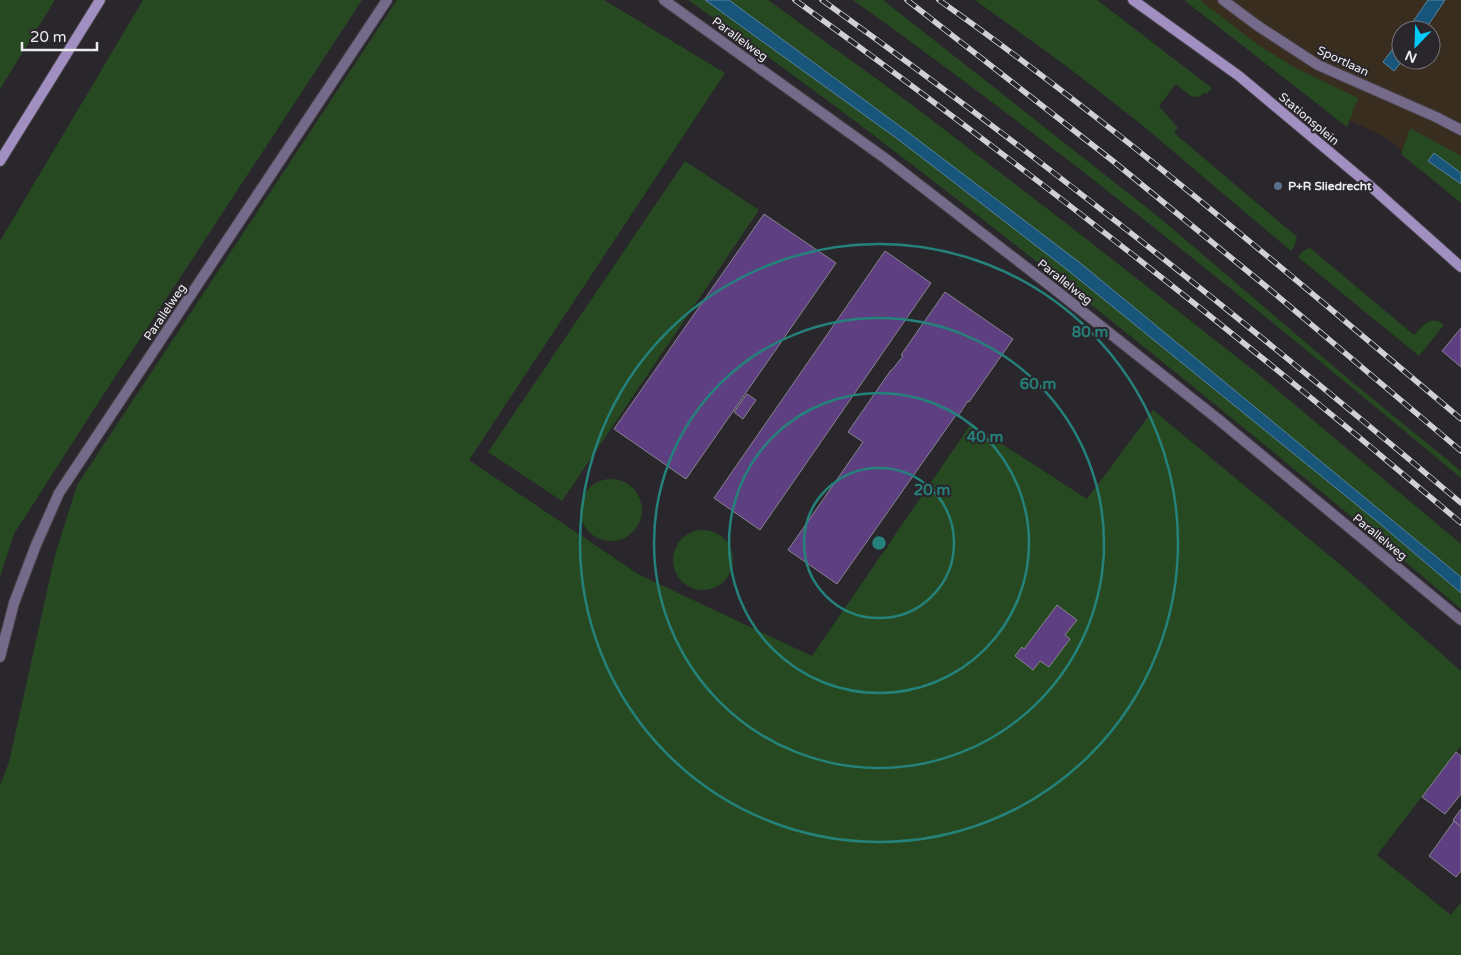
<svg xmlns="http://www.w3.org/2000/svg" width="1461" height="955" viewBox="0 0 1461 955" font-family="'Varela Round',sans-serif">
<rect width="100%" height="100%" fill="#29262c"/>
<!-- commercial -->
<path fill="#382d1e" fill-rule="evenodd" d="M 1191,0 L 1461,0 L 1461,198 L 1385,137 L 1344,118 ZM 1401,30 L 1431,30 L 1431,60 L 1401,60 Z"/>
<!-- green -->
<g fill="#274921">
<path d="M 0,0 L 55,0 L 0,89 Z"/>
<path d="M 143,0 L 362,0 L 100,400 L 14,534 L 0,577 L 0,241 Z"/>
<path d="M 397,0 L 604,0 L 725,73 L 469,460 L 638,574 L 812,656 L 971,424 L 1087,499 L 1153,410 L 1348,571 L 1461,671 L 1461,746 L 1377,855 L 1451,915 L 1461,902 L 1461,955 L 0,955 L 0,786 L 9,762 L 55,555 L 77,485 Z"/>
<path d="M 688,0 L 768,0 L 915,107 L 1089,241 L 1257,373 L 1461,544 L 1461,609 C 1320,489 1177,372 1032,258 C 919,169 806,82 688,0 Z"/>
<path d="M 853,0 L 883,0 L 1161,219 L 1346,377 L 1461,471 L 1461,478 C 1263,313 1063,150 853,0 Z"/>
<path d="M 975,0 L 1097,0 L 1212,88 L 1207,94 L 1204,93 L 1199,97 L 1191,96 L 1176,84 L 1159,106 L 1178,128 L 1174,133 L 1297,237 L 1294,247 L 1291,251 L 1142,125 L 1069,68 Z"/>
<path d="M 1184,0 L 1200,0 L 1258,45 L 1294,67 L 1358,98 L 1347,127 Z"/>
<path d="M 1410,128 L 1461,156 L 1461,173 L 1434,153 L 1428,161 L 1461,184 L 1461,203 L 1401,154 Z"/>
<path d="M 685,161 L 759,210 L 562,501 L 488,452 Z"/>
<path d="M 1310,248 L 1414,335 C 1423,326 1432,314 1444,325 L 1419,356 L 1298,257 L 1303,251 Z"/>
<circle cx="611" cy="510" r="31"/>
<circle cx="703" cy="560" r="30"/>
</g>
<!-- water -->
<g fill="#18557b" stroke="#58829e">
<path d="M 705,0 L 729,0 L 905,130 L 1079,262 L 1461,577 L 1461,593 L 1379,523 L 1070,272 L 899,140 Z"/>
<path d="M 1428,0 L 1445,0 L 1425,30 L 1407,30 Z"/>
<path d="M 1401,38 L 1401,60 L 1403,60 L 1394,71 L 1383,62 Z"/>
<path d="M 1434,153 L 1461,173 L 1461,184 L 1428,161 Z"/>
</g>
<!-- building -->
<g fill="#5e4082" stroke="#87848c">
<path d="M 764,214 L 836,263 L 686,479 L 614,429 Z"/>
<path d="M 885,251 L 931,283 L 760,530 L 714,498 Z"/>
<path d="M 945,292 L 1013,339 L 969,402 L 968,401 L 958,416 L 956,415 L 837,584 L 788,550 L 863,442 L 848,432 L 891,370 L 892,370 L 903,356 L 901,355 Z"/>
<path d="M 1461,328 L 1461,367 L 1442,351 Z"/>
<path d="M 747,394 L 756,400 L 743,419 L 734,412 Z"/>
<path d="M 1057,605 L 1077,620 L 1065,635 L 1070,639 L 1049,667 L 1040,661 L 1033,670 L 1015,656 L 1022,647 L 1024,649 Z"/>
<path d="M 1456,752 L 1461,756 L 1461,794 L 1445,814 L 1422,797 Z"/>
<path d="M 1461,809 L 1461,827 L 1453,820 Z"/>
<path d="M 1454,821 L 1461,827 L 1461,871 L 1456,877 L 1429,856 Z"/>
</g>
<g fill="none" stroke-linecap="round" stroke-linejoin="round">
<!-- minor casing -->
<g stroke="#444247" stroke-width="12">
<path id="minor" d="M 1223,0 L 1258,26 L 1318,65 L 1436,117 L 1461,130"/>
</g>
<!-- tertiary casing -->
<g stroke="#444247" stroke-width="12">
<g id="tertiary">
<path d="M 664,0 L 886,159 L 1053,288 L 1219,420 L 1461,620"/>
<path d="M 0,657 L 14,603 L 36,545 L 59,493 L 387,0"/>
</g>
</g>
<!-- secondary casing -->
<g stroke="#444247" stroke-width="12">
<g id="secondary">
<path d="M 1133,0 L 1239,76 L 1368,184 L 1461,267"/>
<path d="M 0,161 L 100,0"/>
</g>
</g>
<!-- minor -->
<use href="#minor" stroke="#756a89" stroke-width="10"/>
<!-- tertiary -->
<use href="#tertiary" stroke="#756a89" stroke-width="10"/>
<!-- secondary -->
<use href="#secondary" stroke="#a28fc1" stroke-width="10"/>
<!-- rail casing -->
<g stroke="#d1d0d4" stroke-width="5.5">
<g id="rail">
<path d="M 795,0 C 1024,166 1246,340 1461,523"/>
<path d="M 822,0 C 1042,158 1254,328 1461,503"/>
<path d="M 907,0 L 1113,161 L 1268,288 L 1461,451"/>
<path d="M 939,0 C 1121,129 1290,275 1461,419"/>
</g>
</g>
<!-- rail -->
<use href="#rail" stroke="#29262c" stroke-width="4" stroke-dasharray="11" stroke-linecap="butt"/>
</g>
<!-- distance rings -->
<g fill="none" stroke="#25827b" stroke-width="2.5">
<circle cx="879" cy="543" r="75"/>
<circle cx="879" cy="543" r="150"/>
<circle cx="879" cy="543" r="225"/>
<circle cx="879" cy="543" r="299"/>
</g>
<!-- markers -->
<circle fill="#5c6f8a" stroke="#29262c" stroke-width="2" cx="1278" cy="186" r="5"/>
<g text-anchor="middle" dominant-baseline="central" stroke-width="4" stroke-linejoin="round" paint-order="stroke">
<!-- street labels -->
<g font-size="12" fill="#ecebef" stroke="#29262c">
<text transform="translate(740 39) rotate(36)">Parallelweg</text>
<text transform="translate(1343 61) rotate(25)">Sportlaan</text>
<text transform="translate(1309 119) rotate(40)">Stationsplein</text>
<text transform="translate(1065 282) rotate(38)">Parallelweg</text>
<text transform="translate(165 312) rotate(-56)">Parallelweg</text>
<text transform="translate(1380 537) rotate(39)">Parallelweg</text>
</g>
<!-- poi labels -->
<g font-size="12" font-weight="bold" fill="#ecebef" stroke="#29262c" text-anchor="start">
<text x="1288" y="186">P+R Sliedrecht</text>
</g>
</g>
<circle cx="879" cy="543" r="8" fill="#25827b" stroke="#29262c" stroke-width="2.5"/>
<g font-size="15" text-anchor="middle" font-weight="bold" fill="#25827b" stroke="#29262c" stroke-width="4" stroke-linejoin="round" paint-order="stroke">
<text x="1090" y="337">80 m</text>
<text x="1038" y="389">60 m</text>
<text x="985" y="442">40 m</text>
<text x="932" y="495">20 m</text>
</g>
<!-- north arrow -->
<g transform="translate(1416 45) rotate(203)"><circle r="24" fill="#29262c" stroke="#77757a"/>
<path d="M0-4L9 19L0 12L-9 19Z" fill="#03cbf9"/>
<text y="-8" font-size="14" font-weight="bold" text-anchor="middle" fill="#ecebef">N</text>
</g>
<!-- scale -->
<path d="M22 42v8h75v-8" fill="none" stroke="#ecebef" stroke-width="2.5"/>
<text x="30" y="42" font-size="15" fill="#ecebef" stroke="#29262c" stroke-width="4" paint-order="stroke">20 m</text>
</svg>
